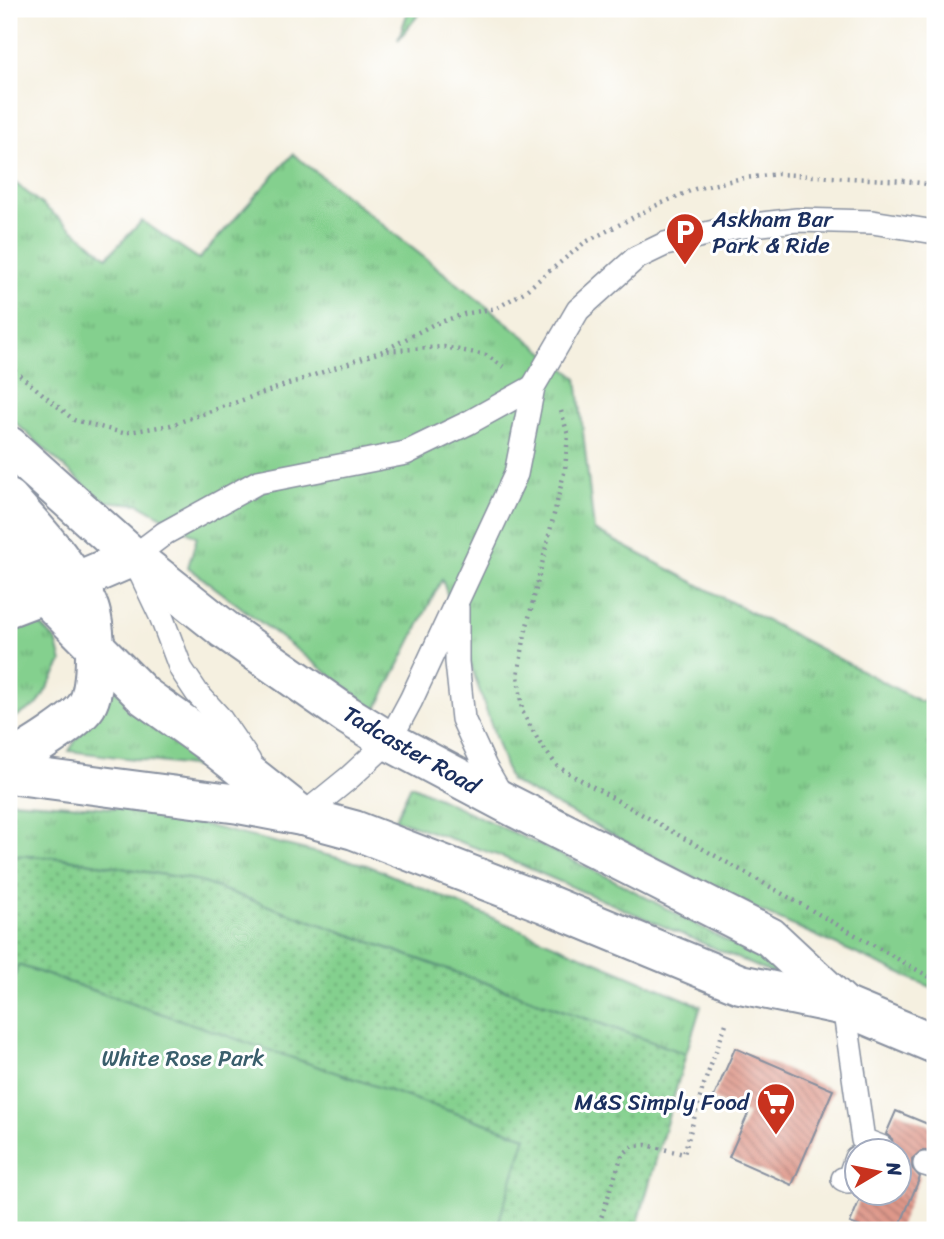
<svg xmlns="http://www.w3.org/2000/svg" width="944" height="1239" viewBox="0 0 944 1239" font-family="Sriracha,sans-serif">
<defs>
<pattern id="grass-tufts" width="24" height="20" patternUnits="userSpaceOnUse" patternTransform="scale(1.75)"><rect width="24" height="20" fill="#84d08e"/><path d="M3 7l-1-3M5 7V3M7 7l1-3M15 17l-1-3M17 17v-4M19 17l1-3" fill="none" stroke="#6ba977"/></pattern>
<pattern id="park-dots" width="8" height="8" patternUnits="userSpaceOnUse" patternTransform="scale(1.75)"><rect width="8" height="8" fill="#84d08e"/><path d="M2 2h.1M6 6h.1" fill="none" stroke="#6ba977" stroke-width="1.8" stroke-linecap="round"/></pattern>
<pattern id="building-back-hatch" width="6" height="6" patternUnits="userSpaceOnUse" patternTransform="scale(1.75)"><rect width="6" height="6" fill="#de988a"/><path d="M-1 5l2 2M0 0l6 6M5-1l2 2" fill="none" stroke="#b37c74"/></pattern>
</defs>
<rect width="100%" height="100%" fill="#fff"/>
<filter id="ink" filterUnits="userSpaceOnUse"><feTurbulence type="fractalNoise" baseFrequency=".0143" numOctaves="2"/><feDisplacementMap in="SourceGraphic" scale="14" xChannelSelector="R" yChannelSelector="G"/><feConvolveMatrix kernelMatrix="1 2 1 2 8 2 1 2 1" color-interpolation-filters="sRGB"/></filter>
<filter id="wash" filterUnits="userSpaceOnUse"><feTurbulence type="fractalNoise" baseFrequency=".00686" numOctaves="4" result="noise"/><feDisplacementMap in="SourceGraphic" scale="28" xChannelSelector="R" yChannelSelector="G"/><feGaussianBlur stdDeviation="1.57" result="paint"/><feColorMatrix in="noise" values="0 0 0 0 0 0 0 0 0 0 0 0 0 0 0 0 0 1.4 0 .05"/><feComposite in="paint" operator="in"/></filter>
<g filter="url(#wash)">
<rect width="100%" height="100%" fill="#f5f0e0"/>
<!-- grass -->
<g fill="url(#grass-tufts)" stroke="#508076" stroke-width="2">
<path d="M 409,9 L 423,9 L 398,40 Z"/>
<path d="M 293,154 L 577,378 L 594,530 L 921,702 L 935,696 L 935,989 L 742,903 L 510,781 L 442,579 L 376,710 L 188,567 L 197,537 L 139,504 L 102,501 L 9,417 L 9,178 L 107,257 L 142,221 L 199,259 Z"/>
<path d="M 38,623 L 56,640 L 62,662 L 38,704 L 9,721 L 9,626 Z"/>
<path d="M 113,682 L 215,769 L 69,751 Z"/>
<path d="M 411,785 L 610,878 L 786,973 L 781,977 L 505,858 L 395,819 Z"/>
<path d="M 9,801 L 143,810 L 367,865 L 701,1006 L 686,1054 L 195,880 L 61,858 L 9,855 Z"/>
</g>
<!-- park -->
<path fill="url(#park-dots)" stroke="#508076" stroke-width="2" d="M 9,855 L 61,858 L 195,880 L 686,1054 L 636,1230 L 9,1230 Z"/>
<!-- garden -->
<path fill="#84d08e" stroke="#508076" stroke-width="2" d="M 18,965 L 526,1137 L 496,1230 L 9,1230 L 9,993 Z"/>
<g id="blocks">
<!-- building -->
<g fill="url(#building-back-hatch)">
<path d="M 735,1048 L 833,1090 L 792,1185 L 729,1157 L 748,1114 L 713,1099 Z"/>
<path d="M 896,1111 L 935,1127 L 935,1138 L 930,1151 L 921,1151 L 912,1159 L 912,1168 L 920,1177 L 898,1230 L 868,1230 L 850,1223 L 862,1194 L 899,1194 L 899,1152 L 894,1152 L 892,1139 L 886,1134 Z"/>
</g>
</g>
</g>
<g filter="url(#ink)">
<use href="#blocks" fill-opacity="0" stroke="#88909f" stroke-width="2"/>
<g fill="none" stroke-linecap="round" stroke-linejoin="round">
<!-- lane casing -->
<g stroke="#88909f" stroke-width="26">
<g id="lane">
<path d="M 457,608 L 457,662 L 463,719 L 485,767 L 503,798"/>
<path d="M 249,761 L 219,717 L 197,693 L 181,669 L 161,616 L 133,557 L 165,533 L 258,482 L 406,453 L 468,423 L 533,387"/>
<path d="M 302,816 L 350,777 L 389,741 L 411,700 L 516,474 L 533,387 L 578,310 L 636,258 L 665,244 L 735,227 L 797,220 L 872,222 L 935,232"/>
<path d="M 844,1006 L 863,1140 L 881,1147"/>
<path d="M 925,1164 L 935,1167"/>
<path d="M 843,1179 L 848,1181 L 856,1158"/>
</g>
</g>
<!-- primary casing -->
<g stroke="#88909f" stroke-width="42">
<g id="primary">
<path d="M 9,446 L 133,557 L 225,630 L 347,715 L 389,741 L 506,803 L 770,937 L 844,1006"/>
<path d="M 9,552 L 43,594 L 144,696 L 211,744 L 302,816 L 354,830 L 544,903 L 740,984 L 844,1006 L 935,1044"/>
</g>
</g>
<!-- highway casing -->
<g stroke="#88909f" stroke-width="42">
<g id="highway">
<path d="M 9,499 C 37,531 71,566 88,605 C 97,625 98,687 87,705 C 77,721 27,753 9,760"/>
<path d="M 9,607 L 75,582 L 133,557"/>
<path d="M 9,774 L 239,804 L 302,816"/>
</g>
</g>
<!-- path -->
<g stroke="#88909f" stroke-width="4.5" stroke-dasharray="2 5" stroke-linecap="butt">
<path d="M 387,349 L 432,325 L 464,314 L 497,308 L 524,292 L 584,243 L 655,206 L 695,189 L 738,179 L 777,174 L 905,181 L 935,185"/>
<path d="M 9,366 L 74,420 L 123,433 L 171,425 L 383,351 L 444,347 L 486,355 L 504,367"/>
<path d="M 561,411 L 568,435 L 565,469 L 525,634 L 518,675 L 522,711 L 539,742 L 558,767 L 935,980"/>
<path d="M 597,1230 L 622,1155 L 633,1146 L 646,1145 L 684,1154 L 703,1087 L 727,1021"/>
</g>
<!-- lane -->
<use href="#lane" stroke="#fff" stroke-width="23"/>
<!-- primary -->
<use href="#primary" stroke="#fff" stroke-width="38"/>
<!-- highway -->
<use href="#highway" stroke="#fff" stroke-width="38"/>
</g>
</g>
<!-- icons -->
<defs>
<g id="parking-pin" transform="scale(2.0125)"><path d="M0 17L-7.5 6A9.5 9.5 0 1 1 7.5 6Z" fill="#c8321e" stroke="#fff"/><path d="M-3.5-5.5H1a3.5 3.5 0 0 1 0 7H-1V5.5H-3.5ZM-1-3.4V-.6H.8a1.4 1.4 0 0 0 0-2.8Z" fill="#fff"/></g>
<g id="supermarket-pin" transform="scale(2.0125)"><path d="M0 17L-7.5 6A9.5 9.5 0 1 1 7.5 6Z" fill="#c8321e" stroke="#fff"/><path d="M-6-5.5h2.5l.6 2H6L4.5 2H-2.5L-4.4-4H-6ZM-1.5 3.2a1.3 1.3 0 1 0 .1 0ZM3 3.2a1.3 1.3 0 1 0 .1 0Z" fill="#fff"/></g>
</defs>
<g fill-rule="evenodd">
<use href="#parking-pin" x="685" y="232"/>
<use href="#supermarket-pin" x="776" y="1102"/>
</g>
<g text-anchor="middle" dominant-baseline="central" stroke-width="6" stroke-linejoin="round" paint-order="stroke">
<!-- poi labels -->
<g font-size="23" fill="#1b2f5e" stroke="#fff" text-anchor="start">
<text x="712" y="219">Askham Bar<tspan x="712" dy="26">Park &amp; Ride</tspan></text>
<text x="749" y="1102" text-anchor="end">M&amp;S Simply Food</text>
</g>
<!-- street labels -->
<g font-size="23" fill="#1b2f5e" stroke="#fff">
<text transform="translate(411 750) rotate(30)">Tadcaster Road</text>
</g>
<!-- park labels -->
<g font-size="23" fill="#3a5f6c" stroke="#fff">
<text x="183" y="1058">White Rose Park</text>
</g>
</g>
<!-- margin -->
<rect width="944" height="1239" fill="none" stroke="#fff" stroke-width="35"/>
<!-- north arrow -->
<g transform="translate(878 1172) rotate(80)"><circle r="33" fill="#ffffff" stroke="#a4acbf" stroke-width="2"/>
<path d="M0-5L12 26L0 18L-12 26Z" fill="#c8321e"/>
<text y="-10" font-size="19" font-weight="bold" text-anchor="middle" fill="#1b2f5e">N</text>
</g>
</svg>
